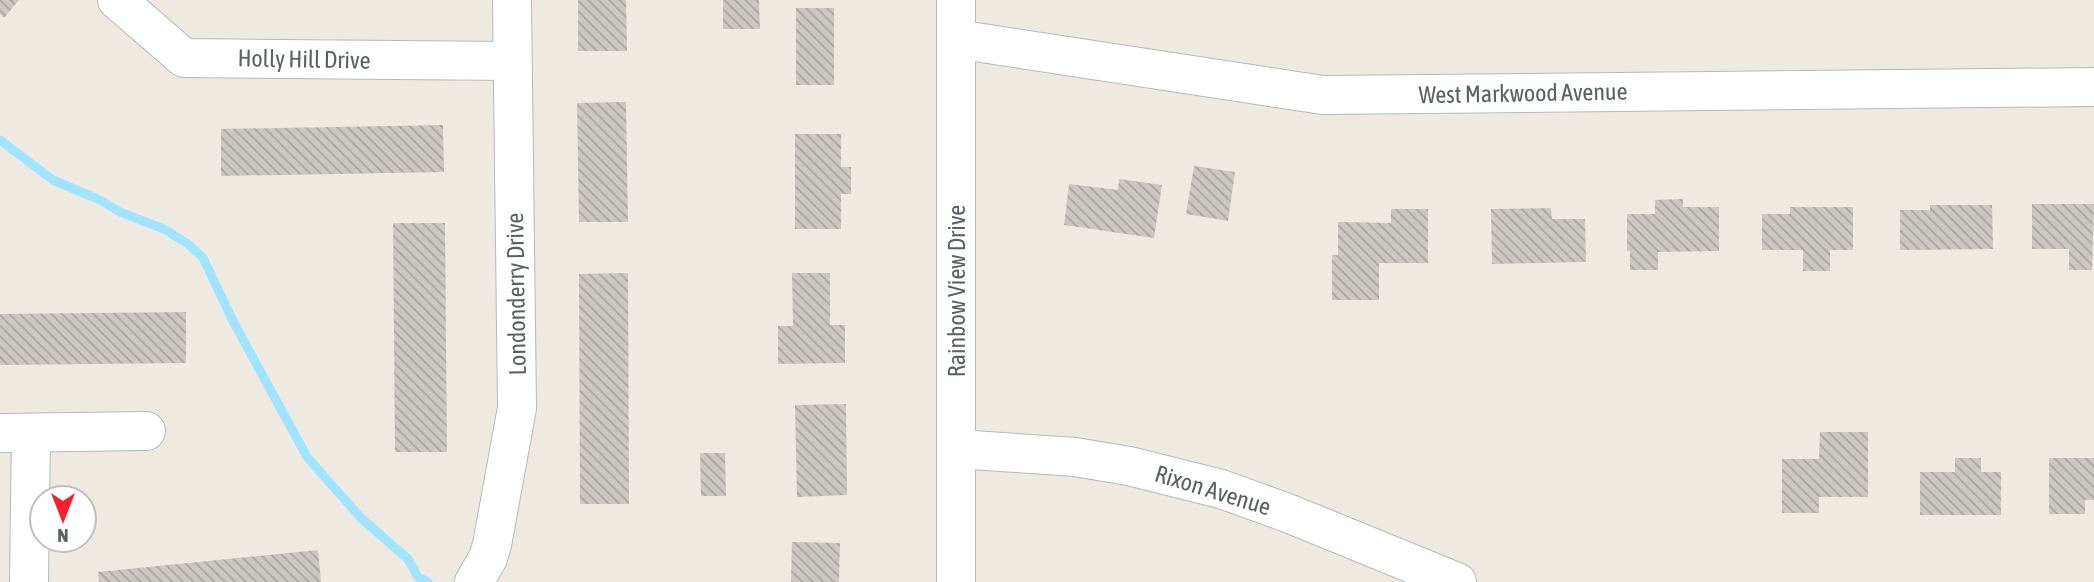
<svg xmlns="http://www.w3.org/2000/svg" width="2094" height="582" viewBox="0 0 2094 582" font-family="'Asap Condensed',sans-serif">
<defs>
<pattern id="building-back-hatch" width="6" height="6" patternUnits="userSpaceOnUse" patternTransform="scale(1.75)"><rect width="6" height="6" fill="#cbc7c1"/><path d="M-1 5l2 2M0 0l6 6M5-1l2 2" fill="none" stroke="#a8a5a0"/></pattern>
</defs>
<rect width="100%" height="100%" fill="#eeeae2"/>
<g fill="none" stroke-linecap="round" stroke-linejoin="round">
<!-- stream -->
<path stroke="#a1e4ff" stroke-width="9" d="M 0,140 L 53,180 L 100,200 L 120,212 L 164,229 L 188,244 L 203,258 L 234,323 L 307,457 L 361,518 L 408,559 L 418,577 L 428,582"/>
</g>
<!-- building -->
<g fill="url(#building-back-hatch)">
<path d="M 0,0 L 19,0 L 4,18 L 0,14 Z"/>
<path d="M 578,0 L 626,0 L 627,51 L 578,51 Z"/>
<path d="M 723,0 L 759,0 L 760,29 L 723,29 Z"/>
<rect x="796" y="8" width="38" height="77"/>
<path d="M 626,102 L 628,222 L 579,222 L 577,103 Z"/>
<path d="M 443,125 L 444,172 L 221,176 L 221,129 Z"/>
<path d="M 795,134 L 841,134 L 841,167 L 851,167 L 851,194 L 841,194 L 841,229 L 795,229 Z"/>
<path d="M 1194,166 L 1235,172 L 1228,221 L 1186,214 Z"/>
<path d="M 1119,179 L 1162,185 L 1154,238 L 1064,225 L 1069,184 L 1118,190 Z"/>
<path d="M 1683,199 L 1683,207 L 1719,207 L 1719,251 L 1658,252 L 1658,270 L 1630,270 L 1630,251 L 1627,251 L 1627,214 L 1655,214 L 1655,200 Z"/>
<path d="M 2032,204 L 2094,204 L 2092,270 L 2069,270 L 2069,249 L 2032,249 Z"/>
<path d="M 1930,205 L 1992,205 L 1993,249 L 1900,250 L 1900,210 L 1930,210 Z"/>
<path d="M 1790,207 L 1853,207 L 1853,250 L 1830,250 L 1830,271 L 1803,271 L 1803,250 L 1762,250 L 1762,214 L 1790,214 Z"/>
<path d="M 1551,208 L 1552,219 L 1585,219 L 1586,262 L 1492,264 L 1491,209 Z"/>
<path d="M 1391,209 L 1428,209 L 1428,263 L 1379,263 L 1379,300 L 1332,300 L 1332,255 L 1338,255 L 1338,222 L 1391,223 Z"/>
<path d="M 393,223 L 445,223 L 447,452 L 395,452 Z"/>
<path d="M 628,273 L 629,504 L 580,504 L 579,274 Z"/>
<path d="M 792,273 L 830,273 L 830,325 L 845,325 L 845,363 L 778,364 L 778,326 L 793,326 Z"/>
<path d="M 186,312 L 186,363 L 0,365 L 0,314 Z"/>
<path d="M 846,404 L 847,495 L 797,497 L 795,405 Z"/>
<path d="M 1820,432 L 1868,432 L 1868,497 L 1819,497 L 1819,513 L 1782,513 L 1782,459 L 1819,459 Z"/>
<path d="M 700,453 L 725,453 L 726,496 L 701,496 Z"/>
<path d="M 1955,458 L 1981,458 L 1981,472 L 2001,472 L 2001,515 L 1920,515 L 1920,472 L 1955,472 Z"/>
<path d="M 2049,458 L 2094,458 L 2094,500 L 2085,500 L 2085,514 L 2049,514 Z"/>
<path d="M 792,542 L 840,543 L 839,582 L 791,582 Z"/>
<path d="M 318,550 L 321,582 L 99,582 L 98,572 Z"/>
</g>
<g fill="none" stroke-linecap="round" stroke-linejoin="round">
<!-- minor casing -->
<g stroke="#b5b9bd" stroke-width="40">
<g id="minor">
<path d="M 117,0 L 184,58 L 512,61"/>
<path d="M 956,39 L 1323,95 L 2094,87"/>
<path d="M 0,433 L 146,431"/>
<path d="M 957,449 L 1075,457 L 1129,466 L 1221,489 L 1285,512 L 1457,582"/>
<path d="M 29,582 L 31,433"/>
<path d="M 474,582 L 488,558 L 492,545 L 517,408 L 512,0"/>
<path d="M 956,582 L 956,0"/>
</g>
</g>
<!-- minor -->
<use href="#minor" stroke="#fff" stroke-width="38"/>
</g>
<g text-anchor="middle" dominant-baseline="central" stroke-width="5" stroke-linejoin="round" paint-order="stroke">
<!-- street labels -->
<g font-size="24" fill="#5a6064" stroke="#fff">
<text transform="translate(304 59) rotate(1)">Holly Hill Drive</text>
<text transform="translate(1523 93) rotate(-1)">West Markwood Avenue</text>
<text transform="translate(956 291) rotate(-90)">Rainbow View Drive</text>
<text transform="translate(516 294) rotate(-91)">Londonderry Drive</text>
<text transform="translate(1213 490) rotate(17)">Rixon Avenue</text>
</g>
</g>
<!-- north arrow -->
<g transform="translate(63 519) rotate(180)"><circle r="33" fill="#ffffff" stroke="#bdbfc1" stroke-width="2"/>
<path d="M0-5L12 26L0 18L-12 26Z" fill="#f81e2c"/>
<text y="-10" font-size="19" font-weight="bold" text-anchor="middle" fill="#5a6064">N</text>
</g>
</svg>
